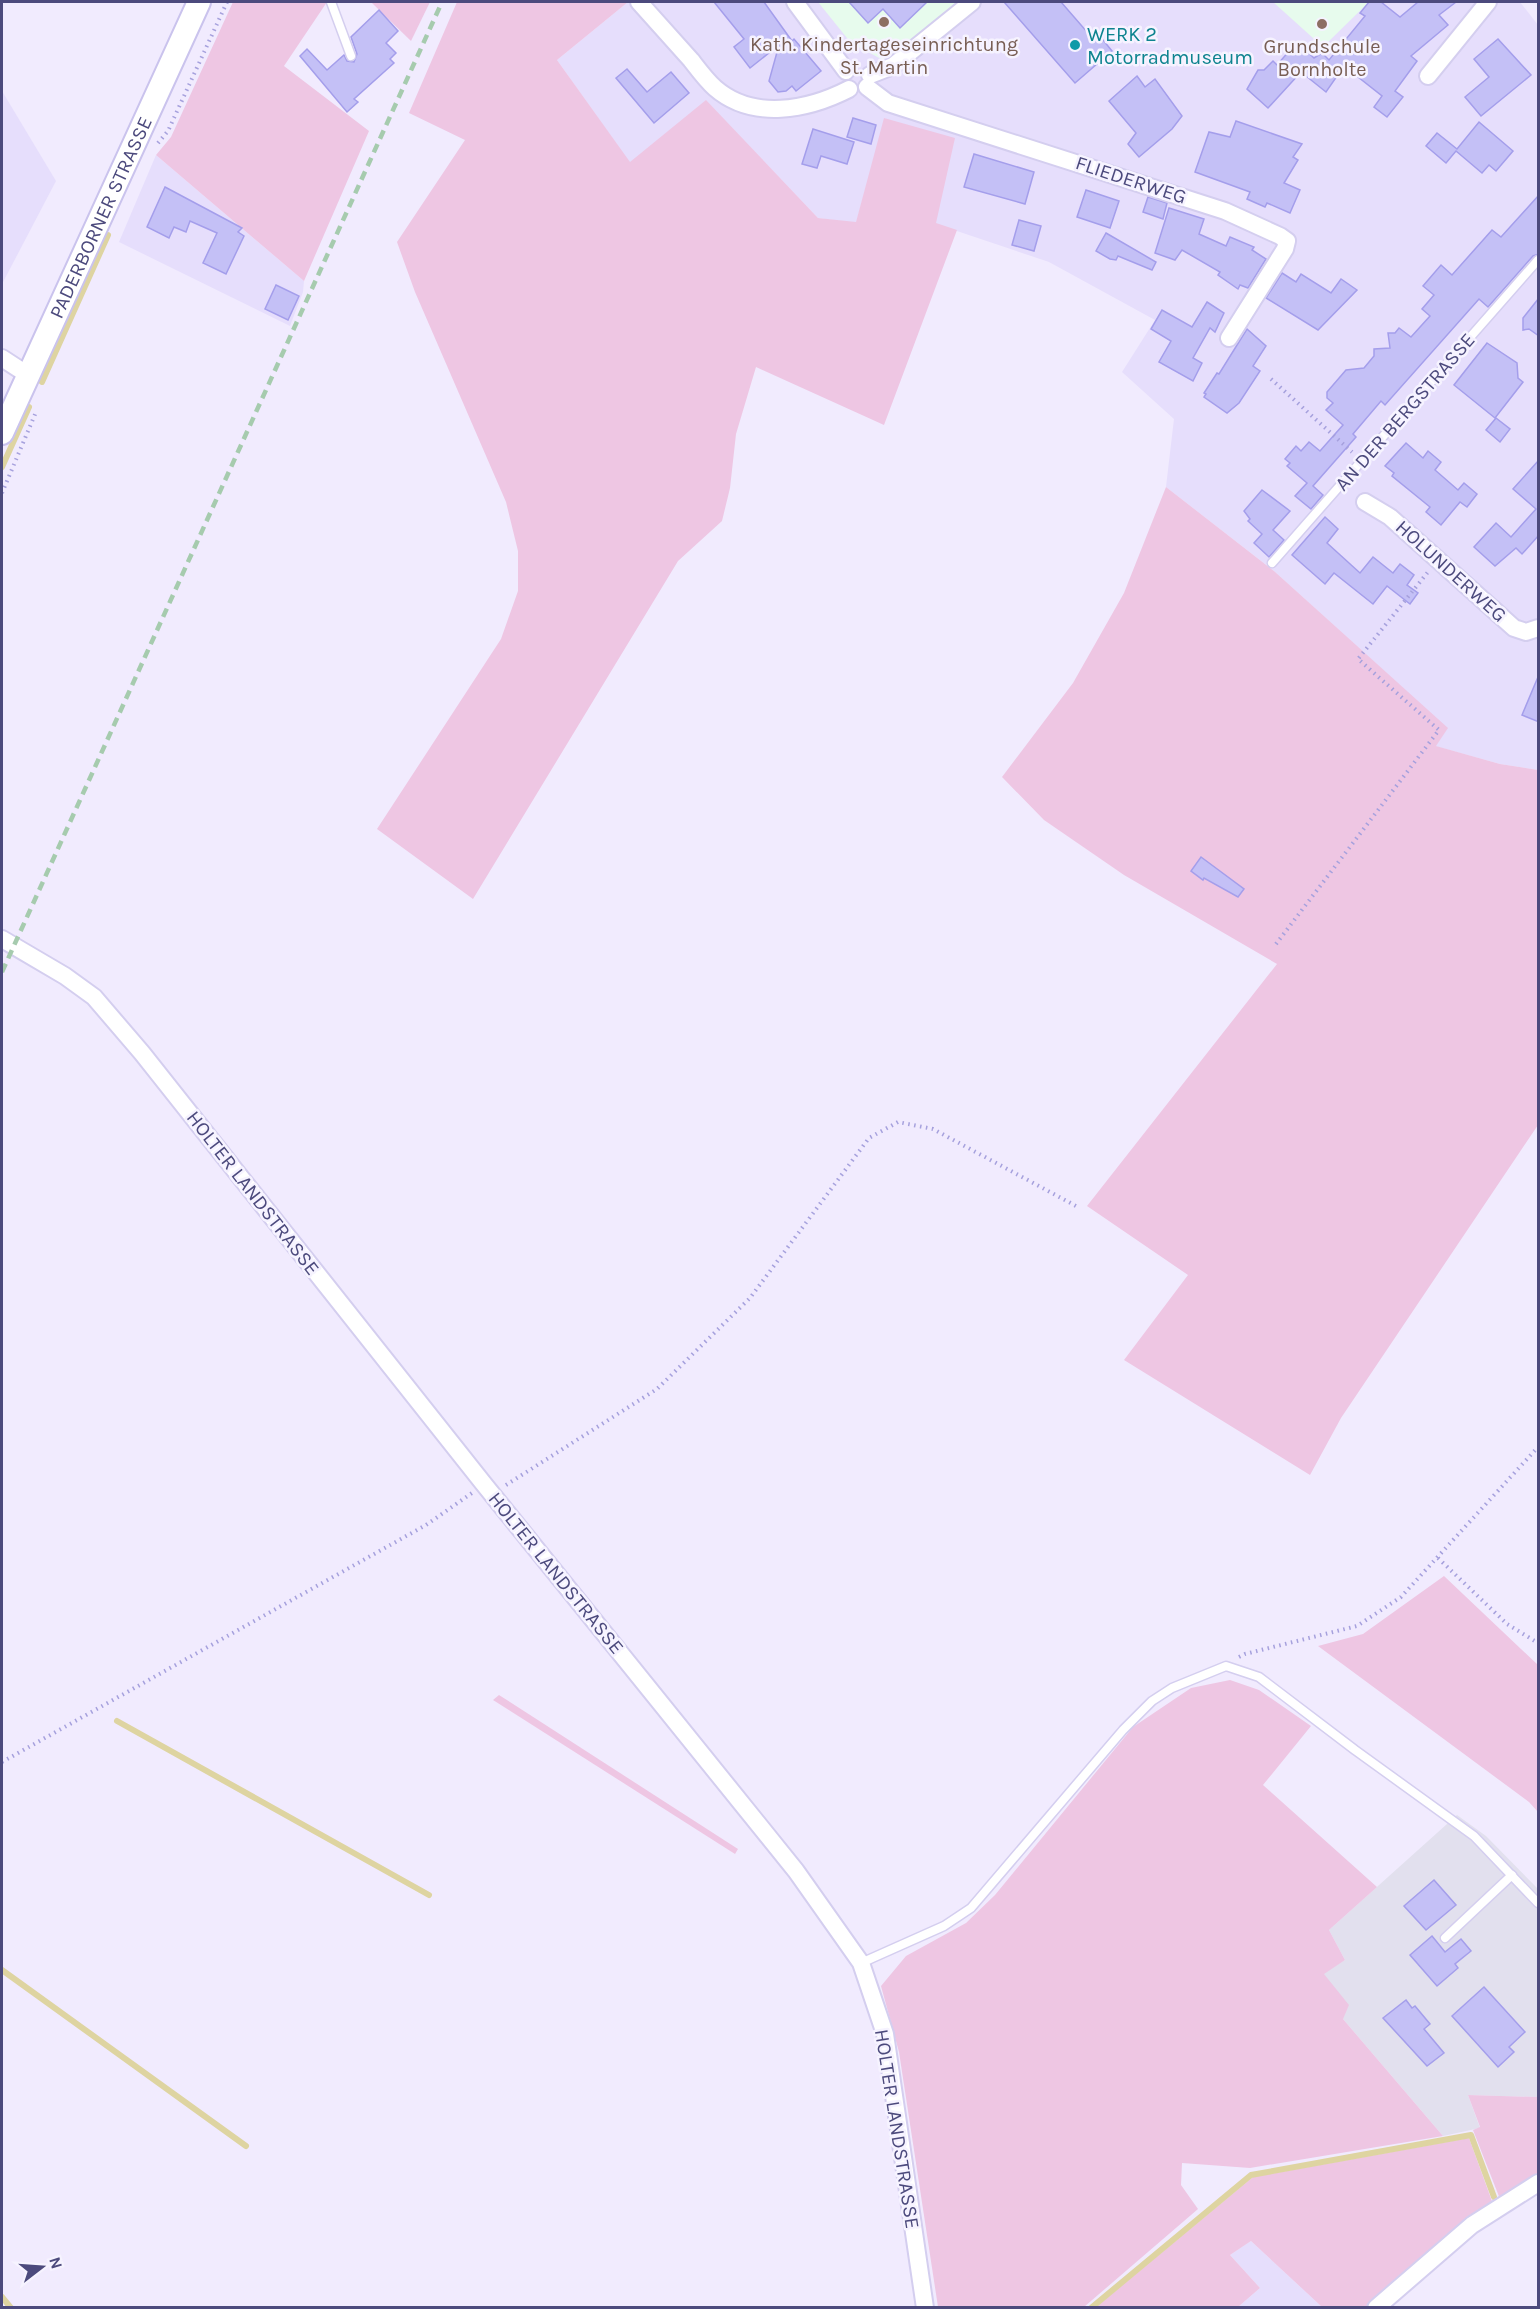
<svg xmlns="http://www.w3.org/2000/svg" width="1540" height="2309" viewBox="0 0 1540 2309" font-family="Karla,sans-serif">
<rect width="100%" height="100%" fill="#f1ebfe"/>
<!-- residential -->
<g fill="#e6defc">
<path d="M 628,2 L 1520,2 L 1538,25 L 1538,770 L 1500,764 L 1435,746 L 1447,728 L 1274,571 L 1166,487 L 1174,419 L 1122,372 L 1155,320 L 1049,262 L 936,224 L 885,118 L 856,223 L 818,218 L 706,101 L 630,163 L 557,60 Z"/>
<path d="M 2,91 L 56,181 L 2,284 Z"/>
<path d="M 156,155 L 304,281 L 303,292 L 290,326 L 119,242 Z"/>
<path d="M 1251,2241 L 1322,2307 L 1238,2307 L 1260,2288 L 1230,2255 Z"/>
</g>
<!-- industrial -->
<path fill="#e2e0ee" d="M 1457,1815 L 1486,1836 L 1538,1889 L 1538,2097 L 1468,2095 L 1480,2128 L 1443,2136 L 1343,2019 L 1323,1973 L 1345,1960 L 1329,1930 Z"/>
<!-- education -->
<g fill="#e7fbed">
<path d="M 818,2 L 958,2 L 885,61 L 851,43 Z"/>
<path d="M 1273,2 L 1369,2 L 1323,47 Z"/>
</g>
<!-- green -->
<g fill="#eec6e3">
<path d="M 233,2 L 327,2 L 284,66 L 369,131 L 304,281 L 156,155 L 171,137 Z"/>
<path d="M 371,2 L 430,2 L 411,41 Z"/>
<path d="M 457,2 L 628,2 L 557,60 L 630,162 L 706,100 L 818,218 L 856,222 L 884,118 L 955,138 L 936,223 L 957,230 L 884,425 L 756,367 L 736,434 L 730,488 L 722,521 L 678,561 L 473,899 L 377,829 L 501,639 L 518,591 L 518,551 L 506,502 L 415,292 L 397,242 L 465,140 L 409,113 Z"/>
<path d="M 1166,487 L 1274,571 L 1448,728 L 1436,746 L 1500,764 L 1538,770 L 1538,1125 L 1341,1418 L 1310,1475 L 1124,1360 L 1188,1275 L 1087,1206 L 1277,964 L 1124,875 L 1044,820 L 1002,777 L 1073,683 L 1124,593 Z"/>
<path d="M 1444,1576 L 1538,1665 L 1538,1812 L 1529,1802 L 1318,1646 L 1363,1634 Z"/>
<path d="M 1230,1680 L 1259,1690 L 1311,1726 L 1263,1785 L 1377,1887 L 1329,1930 L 1345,1960 L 1324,1974 L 1349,2005 L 1343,2019 L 1443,2136 L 1250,2168 L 1182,2163 L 1181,2185 L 1198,2209 L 1084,2307 L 938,2307 L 899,2052 L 881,1986 L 906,1956 L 966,1923 L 995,1895 L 1133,1727 L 1191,1688 Z"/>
<path d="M 499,1695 L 738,1849 L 735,1854 L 493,1700 Z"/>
<path d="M 1468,2095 L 1538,2097 L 1538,2174 L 1500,2199 L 1473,2130 L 1480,2127 Z"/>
<path d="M 1469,2138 L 1493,2204 L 1367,2307 L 1322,2307 L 1251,2241 L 1230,2255 L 1260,2288 L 1238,2307 L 1095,2308 L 1253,2177 Z"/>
</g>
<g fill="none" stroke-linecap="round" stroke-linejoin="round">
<!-- stream -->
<g stroke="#ded4a1" stroke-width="6">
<path d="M 42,382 L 108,235"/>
<path d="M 2,467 L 29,407"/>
<path d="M 117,1721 L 429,1895"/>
<path d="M 2,1970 L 246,2146"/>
<path d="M 2,2297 L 11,2308"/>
<path d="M 1091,2308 L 1251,2175 L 1471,2135 L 1494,2197"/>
</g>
</g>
<!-- building -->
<g fill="#c4c0f6" stroke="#a49eeb" stroke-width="1.5">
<path d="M 714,2 L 764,2 L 792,41 L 794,39 L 821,71 L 796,91 L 792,86 L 786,91 L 778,92 L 769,81 L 779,45 L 750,68 L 734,47 L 744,39 Z"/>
<path d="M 849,2 L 927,2 L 900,28 L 883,9 L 868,23 Z"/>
<path d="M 1004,2 L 1061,2 L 1094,40 L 1099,35 L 1112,51 L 1075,83 Z"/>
<path d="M 1369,2 L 1381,2 L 1400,17 L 1418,2 L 1456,2 L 1439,15 L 1448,25 L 1411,56 L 1417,61 L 1395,91 L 1403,97 L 1387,117 L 1374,107 L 1382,96 L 1344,66 L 1326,92 L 1301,72 L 1268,108 L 1247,89 L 1258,70 L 1264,70 L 1273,61 L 1277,65 L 1297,42 L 1314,58 L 1322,53 L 1329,60 L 1365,16 L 1360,13 Z"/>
<path d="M 379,10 L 398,31 L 386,43 L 396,53 L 390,59 L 394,63 L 354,99 L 358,102 L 347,112 L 300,56 L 307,49 L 327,70 L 344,55 L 347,61 L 354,62 L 357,54 L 351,37 Z"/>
<path d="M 1498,39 L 1531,75 L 1481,116 L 1465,97 L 1489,77 L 1474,59 Z"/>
<path d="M 627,69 L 647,92 L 671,72 L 689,93 L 654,123 L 616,78 Z"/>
<path d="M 1137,76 L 1145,87 L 1155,79 L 1182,116 L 1172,129 L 1139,157 L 1128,144 L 1136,133 L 1109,101 Z"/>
<path d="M 853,118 L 876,125 L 871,144 L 847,137 Z"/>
<path d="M 1236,121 L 1302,144 L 1293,157 L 1298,160 L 1284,183 L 1300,190 L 1290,213 L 1267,203 L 1265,207 L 1247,199 L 1250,192 L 1195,172 L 1209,132 L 1230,137 Z"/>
<path d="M 1479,122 L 1513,151 L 1496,171 L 1489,165 L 1482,173 L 1456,151 L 1446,163 L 1426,146 L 1437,133 L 1457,149 Z"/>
<path d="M 813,129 L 854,142 L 847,164 L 821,156 L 817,168 L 802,164 Z"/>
<path d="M 974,154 L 1034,172 L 1025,204 L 964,187 Z"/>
<path d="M 165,187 L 242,228 L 238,232 L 244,236 L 226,274 L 203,263 L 217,233 L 190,221 L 186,232 L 174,227 L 169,238 L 147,227 Z"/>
<path d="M 1086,190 L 1119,201 L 1110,228 L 1077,217 Z"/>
<path d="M 1539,195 L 1539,254 L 1533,256 L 1488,307 L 1479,299 L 1385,405 L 1381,401 L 1353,434 L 1356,437 L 1313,486 L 1323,495 L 1311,509 L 1295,496 L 1307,483 L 1287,466 L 1290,463 L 1285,459 L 1296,446 L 1301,451 L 1309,442 L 1320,451 L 1343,425 L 1326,410 L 1333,403 L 1327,398 L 1327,392 L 1346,370 L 1364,368 L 1374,356 L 1374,349 L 1390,348 L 1388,333 L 1395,333 L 1399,328 L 1411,337 L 1430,316 L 1422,309 L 1434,295 L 1423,286 L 1441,265 L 1452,275 L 1492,230 L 1501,237 Z"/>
<path d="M 1148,197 L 1167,203 L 1163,219 L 1143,212 Z"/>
<path d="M 1169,208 L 1204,219 L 1199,234 L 1226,246 L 1230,237 L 1254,247 L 1252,250 L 1266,259 L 1248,288 L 1240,285 L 1238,289 L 1218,275 L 1220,272 L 1182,250 L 1175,260 L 1155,253 Z"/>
<path d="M 1019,220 L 1041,226 L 1034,251 L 1012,245 Z"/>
<path d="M 1106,233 L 1156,262 L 1152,270 L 1118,256 L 1116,260 L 1110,259 L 1096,251 Z"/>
<path d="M 1282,273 L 1296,282 L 1301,274 L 1331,293 L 1341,279 L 1357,290 L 1318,330 L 1266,298 Z"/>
<path d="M 276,285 L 299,296 L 288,320 L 265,309 Z"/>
<path d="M 1539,298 L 1539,336 L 1529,329 L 1523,330 L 1523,318 Z"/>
<path d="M 1207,302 L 1224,313 L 1215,332 L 1210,328 L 1193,358 L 1202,363 L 1193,381 L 1159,362 L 1171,341 L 1151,329 L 1162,310 L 1192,327 Z"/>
<path d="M 1247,329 L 1266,346 L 1253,366 L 1260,371 L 1239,403 L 1227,413 L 1204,397 L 1206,394 L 1204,393 L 1217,373 L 1219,374 Z"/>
<path d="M 1487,343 L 1517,363 L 1518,378 L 1523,382 L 1495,418 L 1454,385 Z"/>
<path d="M 1496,418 L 1510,429 L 1500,442 L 1486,430 Z"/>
<path d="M 1406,443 L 1423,458 L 1428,451 L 1441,462 L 1435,470 L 1458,490 L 1464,483 L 1477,494 L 1467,507 L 1460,502 L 1441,525 L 1426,512 L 1430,507 L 1392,476 L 1394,473 L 1385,466 Z"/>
<path d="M 1539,460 L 1539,535 L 1522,554 L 1516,548 L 1495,566 L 1474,547 L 1496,523 L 1511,537 L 1536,509 L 1513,489 Z"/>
<path d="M 1262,490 L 1290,511 L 1273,530 L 1284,540 L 1269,557 L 1254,543 L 1262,534 L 1248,521 L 1250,519 L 1244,511 Z"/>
<path d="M 1325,517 L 1338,529 L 1327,543 L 1360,573 L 1373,557 L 1393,573 L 1400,564 L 1414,575 L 1407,585 L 1418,593 L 1410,604 L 1387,586 L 1373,604 L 1334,573 L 1325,584 L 1292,555 Z"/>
<path d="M 1538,677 L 1539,677 L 1539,722 L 1522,715 Z"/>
<path d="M 1201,857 L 1244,889 L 1238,897 L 1204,878 L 1203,880 L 1191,871 Z"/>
<path d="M 1434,1880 L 1456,1905 L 1426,1930 L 1404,1906 Z"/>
<path d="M 1432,1936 L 1445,1952 L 1461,1939 L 1471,1951 L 1455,1964 L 1458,1968 L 1437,1986 L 1410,1955 Z"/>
<path d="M 1484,1987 L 1525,2032 L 1509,2047 L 1514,2052 L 1498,2067 L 1452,2016 Z"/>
<path d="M 1406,2000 L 1412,2008 L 1415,2006 L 1430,2024 L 1424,2029 L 1444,2053 L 1427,2066 L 1383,2018 Z"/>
</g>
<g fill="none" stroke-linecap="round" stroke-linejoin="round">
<!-- service casing -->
<g stroke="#d4ceef" stroke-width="11">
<g id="service">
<path d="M 331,2 L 351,56"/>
<path d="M 1272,563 L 1538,260"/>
<path d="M 1445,1938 L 1512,1875"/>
<path d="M 861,1963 L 944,1926 L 971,1908 L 1123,1730 L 1152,1701 L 1172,1688 L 1226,1666 L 1259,1677 L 1355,1750 L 1474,1836 L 1538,1903"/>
</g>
</g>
<!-- minor casing -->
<g stroke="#d4ceef" stroke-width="20">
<g id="minor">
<path d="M 639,2 C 656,21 673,40 691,60 C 698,69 706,80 715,88 C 753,121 808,110 849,89"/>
<path d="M 795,2 L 846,71"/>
<path d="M 870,75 L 893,66 L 972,2"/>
<path d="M 1428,76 L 1488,2"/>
<path d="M 867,87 L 888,103 L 1225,211 L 1280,236 L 1287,241 L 1285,249 L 1229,338"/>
<path d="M 2,358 L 28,375"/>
<path d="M 1365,502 L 1390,517 L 1514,628 L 1526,632 L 1538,628"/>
<path d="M 2,939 L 65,976 L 94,997 L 142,1053 L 483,1483 L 796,1871 L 861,1963 L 885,2034 L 925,2308"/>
<path d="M 1376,2308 L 1472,2225 L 1538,2183"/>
</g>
</g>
<!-- secondary casing -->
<g stroke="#cac3ed" stroke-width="26">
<g id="secondary">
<path id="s1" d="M 2,433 L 199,2"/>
</g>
</g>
<!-- path -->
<g stroke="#a6a1dd" stroke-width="4" stroke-dasharray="1.5 4.5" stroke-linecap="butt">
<path d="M 158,143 L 168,131 L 227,2"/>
<path d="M 1271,379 L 1352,452"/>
<path d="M 2,493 L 36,412"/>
<path d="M 1276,944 L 1439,730 L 1358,659 L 1428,572"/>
<path d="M 506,1485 L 657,1389 L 750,1298 L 869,1138 L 898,1122 L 933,1129 L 1076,1206"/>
<path d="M 1438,1558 L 1507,1624 L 1538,1643"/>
<path d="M 1239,1657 L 1245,1654 L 1357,1626 L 1401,1597 L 1538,1447"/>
<path d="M 2,1762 L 426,1525 L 472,1493"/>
</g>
<!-- service -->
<use href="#service" stroke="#fff" stroke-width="8"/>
<!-- minor -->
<use href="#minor" stroke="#fff" stroke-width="16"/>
<!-- secondary -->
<use href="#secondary" stroke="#fff" stroke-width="22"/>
<!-- rail -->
<path stroke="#a6cbae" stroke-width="4.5" stroke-dasharray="9 6" stroke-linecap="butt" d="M 2,972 L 442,2"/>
</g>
<!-- markers -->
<g fill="#8d6e63" stroke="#f6f3ff" stroke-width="2">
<circle cx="884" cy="22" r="6"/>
<circle cx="1322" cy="24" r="6"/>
</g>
<circle fill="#0f9aa8" stroke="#f6f3ff" stroke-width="2" cx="1075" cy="45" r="6"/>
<g text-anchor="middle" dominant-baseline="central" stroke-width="5" stroke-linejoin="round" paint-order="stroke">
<!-- culture labels -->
<g font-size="20" fill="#0d838f" stroke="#f6f3ff" text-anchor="start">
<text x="1087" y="34">WERK 2<tspan x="1087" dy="23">Motorradmuseum</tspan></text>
</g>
<!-- education labels -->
<g font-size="20" fill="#785e54" stroke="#f6f3ff">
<text x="884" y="44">Kath. Kindertageseinrichtung<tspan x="884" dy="23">St. Martin</tspan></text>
<text x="1322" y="46">Grundschule<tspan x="1322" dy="23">Bornholte</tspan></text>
</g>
<!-- street labels -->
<g font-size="20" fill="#4c4a7d" stroke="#f6f3ff">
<text transform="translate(1131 180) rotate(18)">FLIEDERWEG</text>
<text stroke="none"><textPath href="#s1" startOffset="237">PADERBORNER STRASSE</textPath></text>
<text transform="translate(1405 412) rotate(-49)">AN DER BERGSTRASSE</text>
<text transform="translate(1451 571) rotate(42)">HOLUNDERWEG</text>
<text transform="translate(253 1193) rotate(52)">HOLTER LANDSTRASSE</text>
<text transform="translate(556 1573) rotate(51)">HOLTER LANDSTRASSE</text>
<text transform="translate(897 2129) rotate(81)">HOLTER LANDSTRASSE</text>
</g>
</g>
<!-- border -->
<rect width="1540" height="2309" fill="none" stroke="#4c4a7d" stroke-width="6"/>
<!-- north arrow -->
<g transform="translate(42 2267) rotate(73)" stroke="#f6f3ff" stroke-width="4.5" paint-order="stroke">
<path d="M0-4.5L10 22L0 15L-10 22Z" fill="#4c4a7d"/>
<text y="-9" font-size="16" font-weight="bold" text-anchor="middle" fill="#4c4a7d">N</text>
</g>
</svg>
